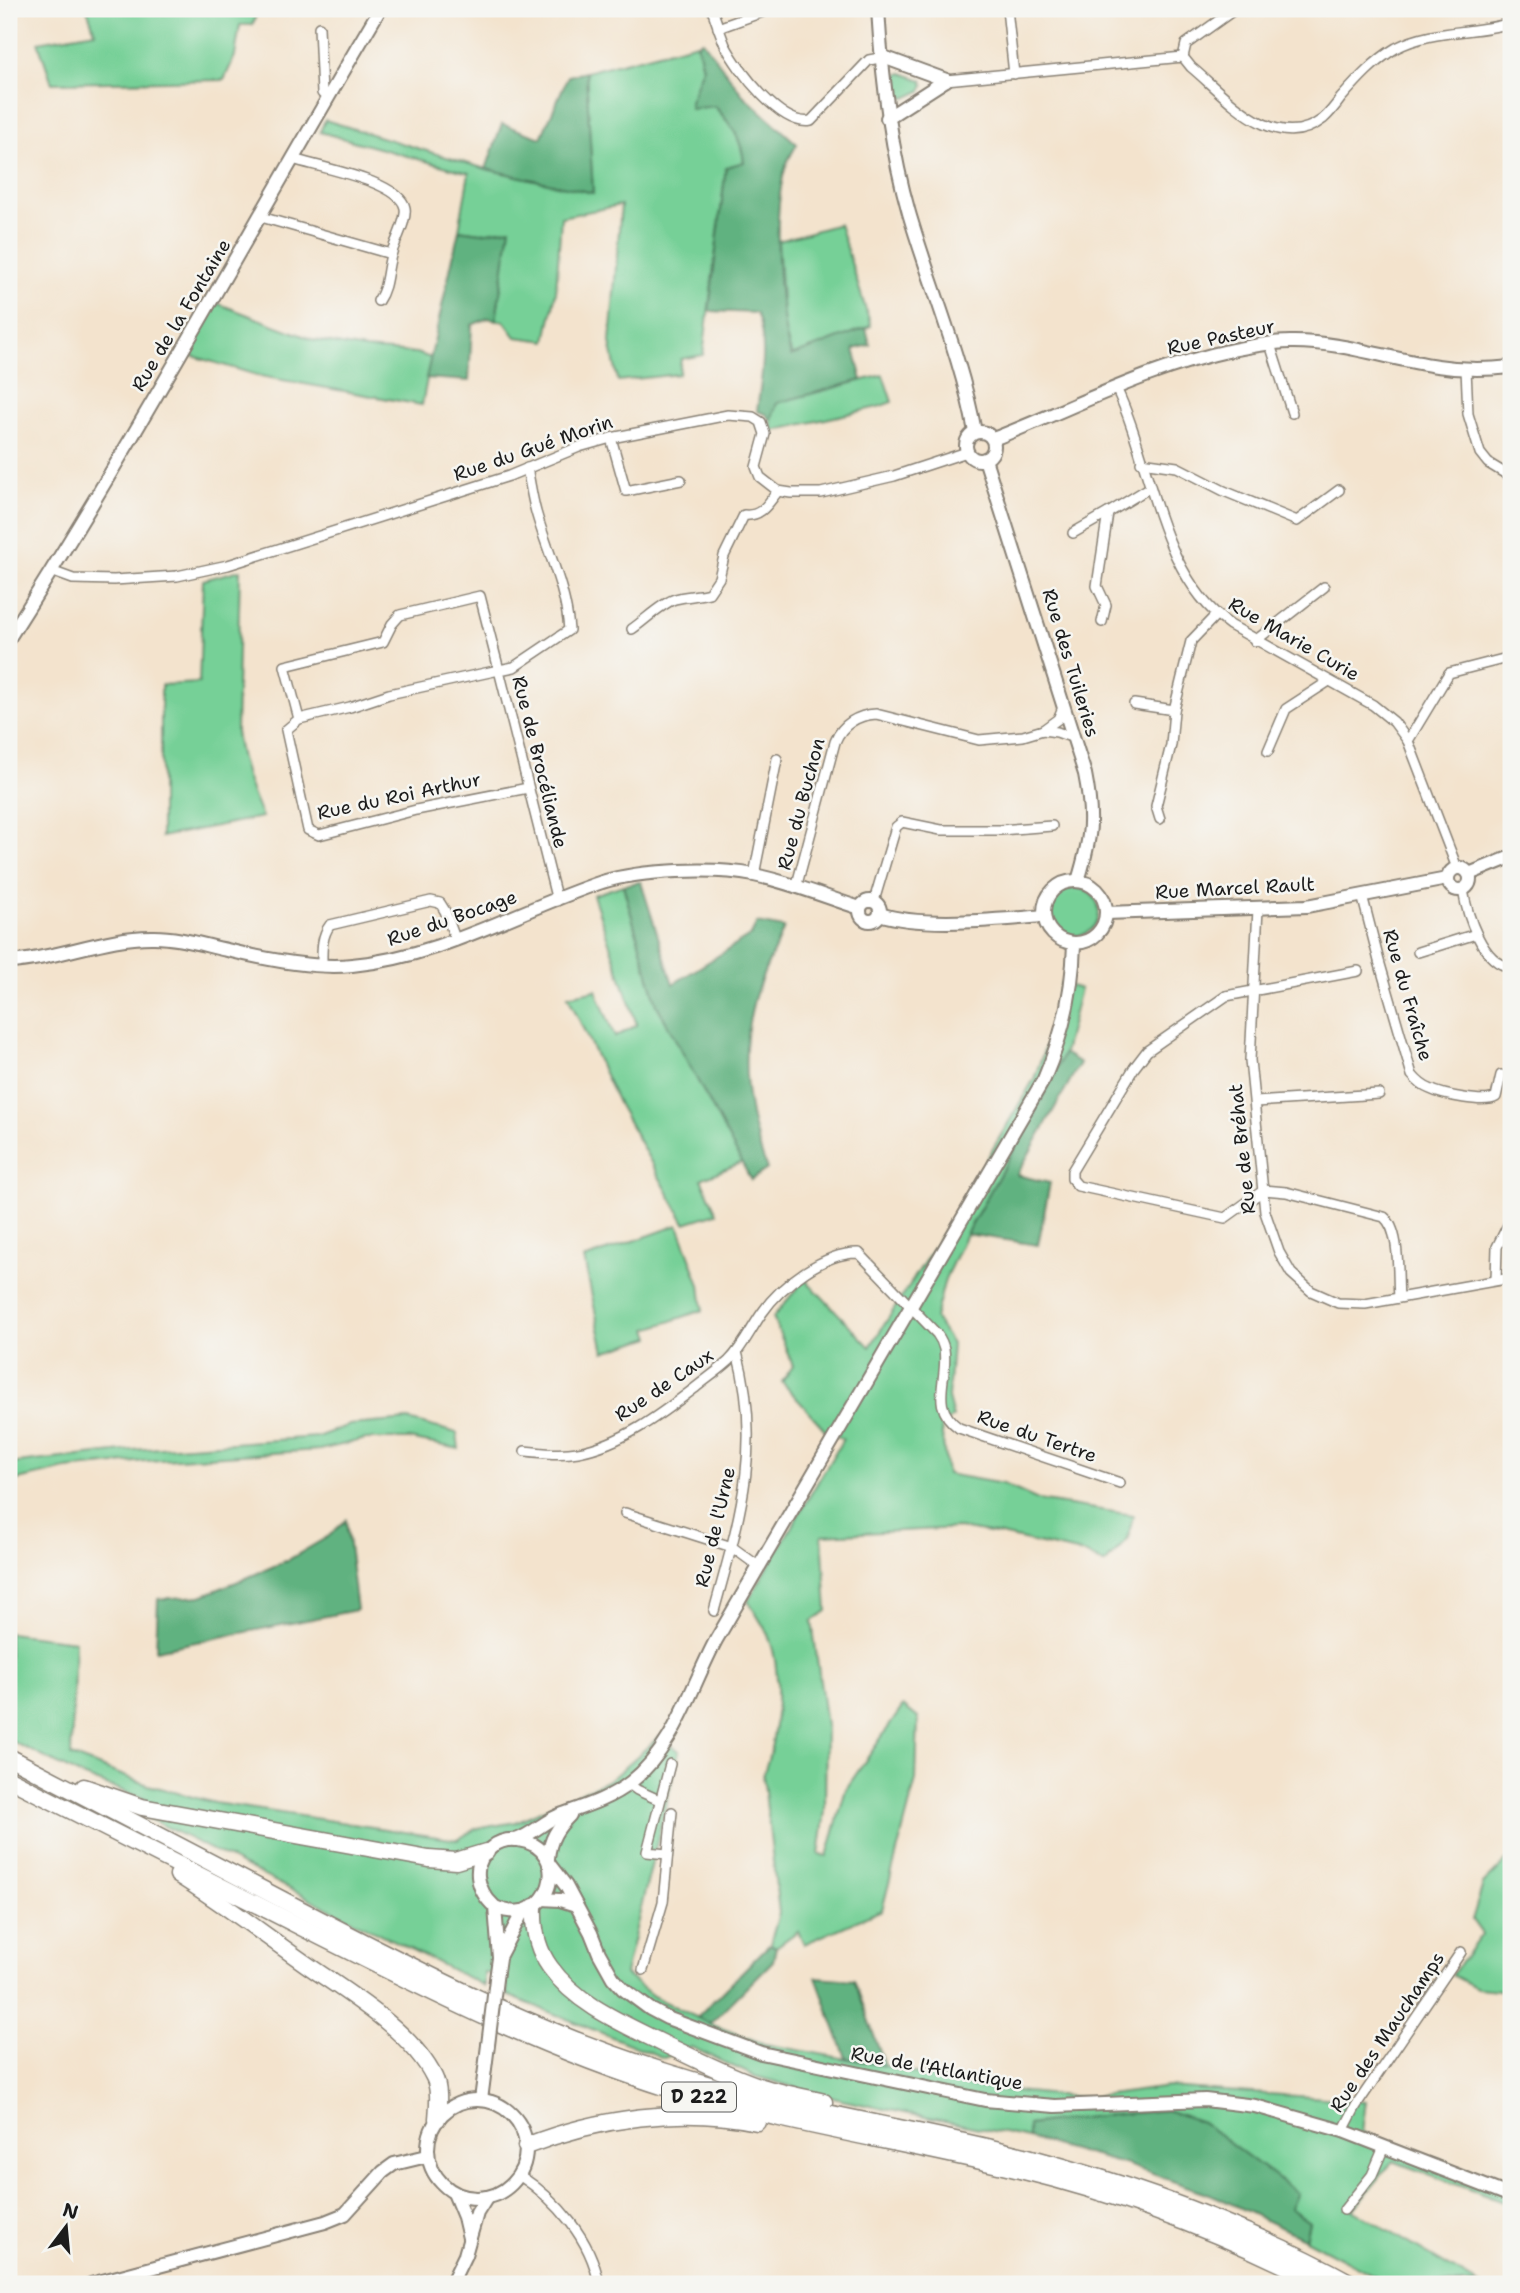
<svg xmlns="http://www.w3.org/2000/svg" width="1520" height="2293" viewBox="0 0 1520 2293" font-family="'Shantell Sans',sans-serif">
<rect width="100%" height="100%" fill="#f6f6f2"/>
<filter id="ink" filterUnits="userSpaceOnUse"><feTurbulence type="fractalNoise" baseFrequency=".0143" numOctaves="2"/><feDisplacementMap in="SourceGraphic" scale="14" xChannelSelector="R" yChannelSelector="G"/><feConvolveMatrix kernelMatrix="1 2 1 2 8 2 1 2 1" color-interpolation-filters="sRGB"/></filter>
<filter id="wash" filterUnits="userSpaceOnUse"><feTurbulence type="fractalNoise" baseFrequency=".00686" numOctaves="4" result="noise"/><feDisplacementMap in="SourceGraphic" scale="28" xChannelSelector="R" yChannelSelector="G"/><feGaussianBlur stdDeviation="1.57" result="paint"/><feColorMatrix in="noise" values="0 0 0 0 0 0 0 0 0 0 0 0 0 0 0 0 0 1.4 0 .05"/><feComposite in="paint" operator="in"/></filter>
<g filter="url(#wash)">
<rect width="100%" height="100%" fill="#f3e3cd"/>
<!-- green -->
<g fill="#76d097" stroke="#49765a" stroke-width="2">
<path d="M 87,9 L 256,9 L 255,19 L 252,25 L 240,25 L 235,56 L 224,80 L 52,83 L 38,42 L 95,32 Z"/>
<path d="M 697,43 L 703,68 L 690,102 L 690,108 L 714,106 C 731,125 741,136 744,162 L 726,168 L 703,355 L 681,359 L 679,374 L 618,381 L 610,342 L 621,205 L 561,217 L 556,292 L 546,341 L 516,337 L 504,321 L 496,320 L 509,229 L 481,233 L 459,230 L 469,173 L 320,132 L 325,120 L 486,169 L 593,193 L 586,72 Z"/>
<path d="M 902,73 L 922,80 L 924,85 L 921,91 L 906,98 L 894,95 L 891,83 L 895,76 Z"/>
<path d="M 839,224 L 871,326 L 792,356 L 784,329 L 778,241 Z"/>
<path d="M 214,302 L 314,340 L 365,349 L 416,353 L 431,358 L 422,405 L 260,376 L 189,355 L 187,349 Z"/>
<path d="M 883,375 L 892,402 L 878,407 L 773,431 L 771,421 L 776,403 Z"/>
<path d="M 240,570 L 236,732 C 240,763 249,789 262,817 L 161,837 L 161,685 L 199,683 L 203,580 Z"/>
<path d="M 623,885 L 657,1005 L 743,1162 L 701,1179 L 717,1213 L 685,1223 L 619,1105 L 568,996 L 596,990 L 615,1037 L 637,1025 L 593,895 Z"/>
<circle cx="1075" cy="912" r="24"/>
<path d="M 1061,983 L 1080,989 L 1064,1053 L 1034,1114 L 966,1234 L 945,1279 L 935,1318 L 952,1344 L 948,1398 L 953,1417 L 941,1427 L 947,1474 L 1003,1484 L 1038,1500 L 1133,1515 L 1128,1539 L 1105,1564 L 1086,1554 L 1001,1535 L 959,1528 L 822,1535 L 827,1611 L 812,1621 L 826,1725 L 825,1811 L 819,1855 L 827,1856 L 846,1789 L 903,1706 L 918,1718 L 916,1780 L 882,1910 L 804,1944 L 798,1931 L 776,1947 L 770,1944 L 779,1913 L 763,1775 C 777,1739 783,1677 770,1640 C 765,1626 755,1613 748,1601 L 843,1439 L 825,1430 L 782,1382 L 793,1366 L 773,1317 L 805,1279 L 870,1347 L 948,1225 L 1034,1079 L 1050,1033 Z"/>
<path d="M 678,1225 L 700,1285 L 703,1310 L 648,1329 L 651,1337 L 604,1352 L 584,1259 Z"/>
<path d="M 408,1420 L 457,1433 L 459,1449 L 409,1439 L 366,1439 L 320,1450 L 146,1461 L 66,1469 L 9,1482 L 9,1464 L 132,1450 L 317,1437 L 349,1425 Z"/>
<path d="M 9,1633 L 75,1641 L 71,1756 L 148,1785 L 215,1803 L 457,1840 L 475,1829 L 516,1822 L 611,1779 L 660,1736 L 679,1751 L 625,1974 L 653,1996 L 710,2024 L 765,2044 L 885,2066 L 974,2087 L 1087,2098 L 1168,2087 L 1366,2101 L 1362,2132 L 1511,2185 L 1511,2205 L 1393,2161 L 1353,2210 L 1478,2284 L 1390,2284 L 1305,2239 L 1309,2222 L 1028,2126 L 1028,2138 L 841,2100 L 754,2076 L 691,2047 L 664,2058 L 507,1995 L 506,1979 L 484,1972 L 484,1986 L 142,1815 L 145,1799 L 84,1777 L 9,1740 Z"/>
<path d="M 1507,1860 L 1511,1860 L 1511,1991 L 1477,1988 L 1452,1975 L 1482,1934 L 1472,1920 L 1483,1884 Z"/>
</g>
<!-- forest -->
<g fill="#60b280" stroke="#3e674e" stroke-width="2">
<path d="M 703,41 L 743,95 L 797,144 C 794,150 790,156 787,163 C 771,207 778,311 791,356 L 866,328 L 870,345 L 854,349 L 862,380 L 777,403 L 771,421 L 766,414 L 757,411 C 761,380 769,343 756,313 L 709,311 L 726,167 L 744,162 C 741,136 731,125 715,106 L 690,109 L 690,102 L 703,68 L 697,43 Z"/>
<path d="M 586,72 L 593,193 L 486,169 L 502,124 L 541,138 L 568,76 Z"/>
<path d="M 510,228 L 496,320 L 488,318 L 472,325 L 469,381 L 426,378 L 459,230 L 481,233 Z"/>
<path d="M 641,882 L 673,984 L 751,935 L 757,923 L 784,928 C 774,953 759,978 753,1004 C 738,1060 747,1116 767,1169 L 751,1180 L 657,1005 L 623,885 Z"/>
<path d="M 1064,1053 L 1080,1063 L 1017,1175 L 1050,1183 L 1038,1245 L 966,1234 L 1034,1114 Z"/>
<path d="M 346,1520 L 357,1610 L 156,1650 L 158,1599 L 201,1596 L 244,1579 L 288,1560 L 329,1536 Z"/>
<path d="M 770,1944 L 776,1947 L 773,1961 L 710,2024 L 697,2017 Z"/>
<path d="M 816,1977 L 854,1980 L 885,2066 L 846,2058 Z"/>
<path d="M 1167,2110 L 1202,2122 L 1297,2193 L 1290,2208 L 1309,2222 L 1305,2239 L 1217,2197 L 1127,2165 L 1028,2138 L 1028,2125 L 1090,2117 Z"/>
</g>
</g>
<g filter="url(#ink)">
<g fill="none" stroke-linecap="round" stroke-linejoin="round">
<!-- street casing -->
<g stroke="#888074" stroke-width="12">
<g id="street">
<path d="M 712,9 C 716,21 720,33 725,45 C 738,70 781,127 811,121 L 869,60 L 880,58"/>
<path d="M 787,9 L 799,11"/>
<path d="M 1007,9 L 1014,74"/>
<path d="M 319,27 L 322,93 L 327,98"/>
<path d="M 718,28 L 771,9"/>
<path d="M 1183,57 L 1186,44 L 1235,9"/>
<path d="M 946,80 L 1183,57 L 1191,67 C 1226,96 1275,156 1323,119 C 1330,113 1336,105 1341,98 C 1358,79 1374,61 1396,48 C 1432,29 1474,34 1511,23"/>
<path d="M 293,159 C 317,167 400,181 405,208 C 407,219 397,238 393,249 C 386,267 389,285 378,301"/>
<path d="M 261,217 L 391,254"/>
<path d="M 1270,344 L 1292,413"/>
<path d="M 1466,369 L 1468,414 L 1480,453 L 1488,463 L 1511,477"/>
<path d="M 1116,388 C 1152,462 1158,574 1230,625 L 1373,705 L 1394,722 L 1408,741 L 1457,868"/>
<path d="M 611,438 L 626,491 L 681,480"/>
<path d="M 1141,462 L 1177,467 L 1224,491 L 1297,521 L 1339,490"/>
<path d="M 527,468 C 530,482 532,497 536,512 C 547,551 566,588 569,630 L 514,667 L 499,670 L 557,901"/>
<path d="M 1073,533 L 1108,513"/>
<path d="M 51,571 L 73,579 L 114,580 L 177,576 L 228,565 L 509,476 L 579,447 L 611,438 L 728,415 L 753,417 L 761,422 L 765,434 L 756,467 L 760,477 L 778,491 L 791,493 L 821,493 L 894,476 L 967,452"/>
<path d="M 1102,622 L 1106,605 L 1097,586 L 1108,513 L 1149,488"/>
<path d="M 632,629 C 644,621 662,603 675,599 C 685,596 698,596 709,593 L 719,578 L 724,556 L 744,515 C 762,517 768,503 778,491"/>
<path d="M 1255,641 L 1324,587"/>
<path d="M 1134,704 L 1174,710"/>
<path d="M 299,719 L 285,666 L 383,642 L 392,624 L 400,615 L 480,596 L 499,670 L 389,694 L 350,707 L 299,719 L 286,730 L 308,830 L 319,835 L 416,810 L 528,788"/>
<path d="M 1043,730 L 1057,732 L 1074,738"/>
<path d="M 1408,741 L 1449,673 L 1511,657"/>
<path d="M 1268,751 L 1286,709 L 1329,681"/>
<path d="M 1160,819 L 1156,806 L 1171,745 L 1174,710 L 1191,641 L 1216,615"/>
<path d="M 754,875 L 777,759"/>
<path d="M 796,888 L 835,742 C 842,724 858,715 876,714 L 979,740 L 1023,736 L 1043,730 L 1058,719 L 1064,705"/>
<path d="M 1463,890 C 1467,914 1482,964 1511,967"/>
<path d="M 1362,895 L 1379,961 L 1412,1075 C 1417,1081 1422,1086 1430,1089 C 1442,1095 1485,1104 1496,1097 L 1501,1075"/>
<path d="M 874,901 L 896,827 L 902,822 L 941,830 L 1000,830 L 1052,826"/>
<path d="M 1258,909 L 1250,1060 L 1265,1212 L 1279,1252 L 1291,1273 L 1311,1291 L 1338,1303 L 1365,1304 L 1511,1278"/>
<path d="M 1418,952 L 1476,934"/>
<path d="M 322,965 C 322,951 321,937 330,925 L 431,901 L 440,903 L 445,911 L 456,941"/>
<path d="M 1358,971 L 1226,996 L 1147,1051 L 1134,1068 L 1072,1171 L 1072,1179 L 1078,1186 L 1225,1218 L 1264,1190 L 1286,1192 L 1384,1217 C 1401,1231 1397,1276 1399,1297"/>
<path d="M 1255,1102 L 1379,1094"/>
<path d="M 1496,1280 L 1497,1247 L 1511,1219"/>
<path d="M 525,1451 C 543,1453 560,1455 578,1452 C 622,1444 661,1414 695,1388 C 706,1379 718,1371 729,1361 C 743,1347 751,1329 762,1313 C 781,1285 825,1252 859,1253 L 937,1334 C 940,1338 943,1344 944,1349 C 949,1380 928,1406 959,1428 L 1120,1483"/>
<path d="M 625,1513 L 732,1547 L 758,1566"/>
<path d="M 714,1611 C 739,1520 763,1447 737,1352"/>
<path d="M 629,1784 L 637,1790 L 659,1800"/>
<path d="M 667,1854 L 647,1852 L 670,1764"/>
<path d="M 643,1970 L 663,1902 L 672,1812"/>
<path d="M 1343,2131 L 1356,2106 L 1461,1952"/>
<path d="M 519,2175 C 557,2200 591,2239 599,2284"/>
<path d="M 1344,2210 L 1372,2175 L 1384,2147"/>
</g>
</g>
<!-- secondary casing -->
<g stroke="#888074" stroke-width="16">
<g id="secondary">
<path d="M 878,9 C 882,78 890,146 909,213 C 930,285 962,359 975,432"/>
<path d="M 880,58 L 886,58 L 946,80"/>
<path d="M 887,118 L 946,80"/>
<circle cx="980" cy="446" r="14"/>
<path d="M 993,439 C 1073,408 1148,368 1232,350 C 1251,346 1271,342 1290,342 C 1341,341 1388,359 1437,366 C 1462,370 1486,370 1511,367"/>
<path d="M 985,459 L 1085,774 C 1094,819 1091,838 1078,881"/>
<path d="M 9,638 C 140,433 256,218 380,9"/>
<circle cx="1459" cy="879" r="11"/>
<path d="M 1469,874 L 1511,857"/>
<circle cx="1075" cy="912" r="31"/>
<circle cx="870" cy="911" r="10"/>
<path d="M 1106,913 L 1307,906 L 1447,879"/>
<path d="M 880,914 C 920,928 1000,920 1043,916"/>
<path d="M 9,962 C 58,959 106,936 154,937 C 179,937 203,945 227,950 C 264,959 314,969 352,965 C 441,957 518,910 602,882 C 641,870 714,867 754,875 C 790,882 825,897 860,908"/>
<path d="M 516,1840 C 534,1834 546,1819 563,1814 C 586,1806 611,1798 631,1782 C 675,1747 690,1689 716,1640 L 1044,1079 C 1062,1037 1073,990 1074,944"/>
<path d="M 548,1858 C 550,1839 557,1828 570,1815"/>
<path d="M 549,1864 L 566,1886 L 591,1933 L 599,1953 L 613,1978 L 623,1989 L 650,2009 L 667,2018 L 761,2053 L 985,2100 L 1055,2106 L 1205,2100 L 1255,2106 L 1343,2131 L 1511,2196"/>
<path d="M 542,1899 L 560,1900 L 576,1905"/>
<path d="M 495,1907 C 552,1932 574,1847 518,1840 C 509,1839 499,1841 492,1847 C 469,1864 477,1891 495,1907 L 499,1958 L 496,1979"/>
<path d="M 500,1955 L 523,1911"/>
<circle cx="477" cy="2149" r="49"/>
<path d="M 481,2100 L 488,2045"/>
<path d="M 454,2193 L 464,2217 L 469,2238"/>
<path d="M 91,2284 L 325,2222 L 345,2214 L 383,2172 L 394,2164 L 427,2156"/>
<path d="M 451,2284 L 465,2255 L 477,2213 L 487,2197"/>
</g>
</g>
<!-- highway casing -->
<g stroke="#888074" stroke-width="19">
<g id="highway">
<path d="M 9,1757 C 106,1808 203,1859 300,1909 C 419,1971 537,2032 666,2072 C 784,2110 908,2126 1028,2157 C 1140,2187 1251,2228 1353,2284"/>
<path d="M 9,1779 C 110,1830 212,1882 313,1933 C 430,1992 545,2050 671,2089 C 786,2125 907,2142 1024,2171 C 1127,2196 1228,2236 1322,2284"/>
<path d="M 84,1787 L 142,1807 L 429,1859 L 456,1861 L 486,1852"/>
<path d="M 178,1875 C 222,1902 263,1934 306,1964 C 347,1993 411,2030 434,2077 C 440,2089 438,2105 437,2119"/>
<path d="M 534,1907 C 533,1929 537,1949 550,1967 C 577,2005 624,2024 664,2044 C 696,2059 728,2076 762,2087 C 782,2093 803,2097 824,2102"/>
<path d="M 526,2146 C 598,2118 681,2106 757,2122"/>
</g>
</g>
<!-- street -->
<use href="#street" stroke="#fff" stroke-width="9"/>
<!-- secondary -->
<use href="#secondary" stroke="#fff" stroke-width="12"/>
<!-- highway -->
<use href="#highway" stroke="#fff" stroke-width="16"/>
<!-- secondary-bridge casing -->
<g stroke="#888074" stroke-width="16" stroke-linecap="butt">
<path id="secondary-bridge" d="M 488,2045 L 496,1979"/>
</g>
<!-- secondary-bridge -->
<use href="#secondary-bridge" stroke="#fff" stroke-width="12"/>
</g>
</g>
<g text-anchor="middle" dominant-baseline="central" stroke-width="5" stroke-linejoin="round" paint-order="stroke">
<!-- shield labels -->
<rect fill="#f6f6f2" stroke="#5d5d5c" stroke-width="2" x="662" y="2082.5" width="74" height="29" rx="5"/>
<g font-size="18" font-weight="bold" fill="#1c1c1c">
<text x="699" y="2097">D 222</text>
</g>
<!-- street labels -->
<g font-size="19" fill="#1c1c1c" stroke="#f6f6f2">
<text transform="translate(181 315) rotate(-59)">Rue de la Fontaine</text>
<text transform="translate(1221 337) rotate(-12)">Rue Pasteur</text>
<text transform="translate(533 448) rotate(-19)">Rue du Gué Morin</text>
<text transform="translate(1294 639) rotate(30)">Rue Marie Curie</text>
<text transform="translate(1071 663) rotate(73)">Rue des Tuileries</text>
<text transform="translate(540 762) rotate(76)">Rue de Brocéliande</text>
<text transform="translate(399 796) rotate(-12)">Rue du Roi Arthur</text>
<text transform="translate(801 804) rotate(-75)">Rue du Buchon</text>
<text transform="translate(1235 888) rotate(-3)">Rue Marcel Rault</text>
<text transform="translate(452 918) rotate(-19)">Rue du Bocage</text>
<text transform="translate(1408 995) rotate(74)">Rue du Fraîche</text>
<text transform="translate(1242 1149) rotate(-96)">Rue de Bréhat</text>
<text transform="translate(664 1385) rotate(-34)">Rue de Caux</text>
<text transform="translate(1037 1436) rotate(19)">Rue du Tertre</text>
<text transform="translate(715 1527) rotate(-77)">Rue de l'Urne</text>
<text transform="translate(1387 2032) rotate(-56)">Rue des Mauchamps</text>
<text transform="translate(937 2068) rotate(10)">Rue de l'Atlantique</text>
</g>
</g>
<!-- margin -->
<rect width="1520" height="2293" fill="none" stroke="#f6f6f2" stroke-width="35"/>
<!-- north arrow -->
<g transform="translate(66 2227) rotate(16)" stroke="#f6f6f2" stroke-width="5" paint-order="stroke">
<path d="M0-5L12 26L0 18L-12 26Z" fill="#1c1c1c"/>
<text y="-10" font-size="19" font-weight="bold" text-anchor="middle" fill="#1c1c1c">N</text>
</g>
</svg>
